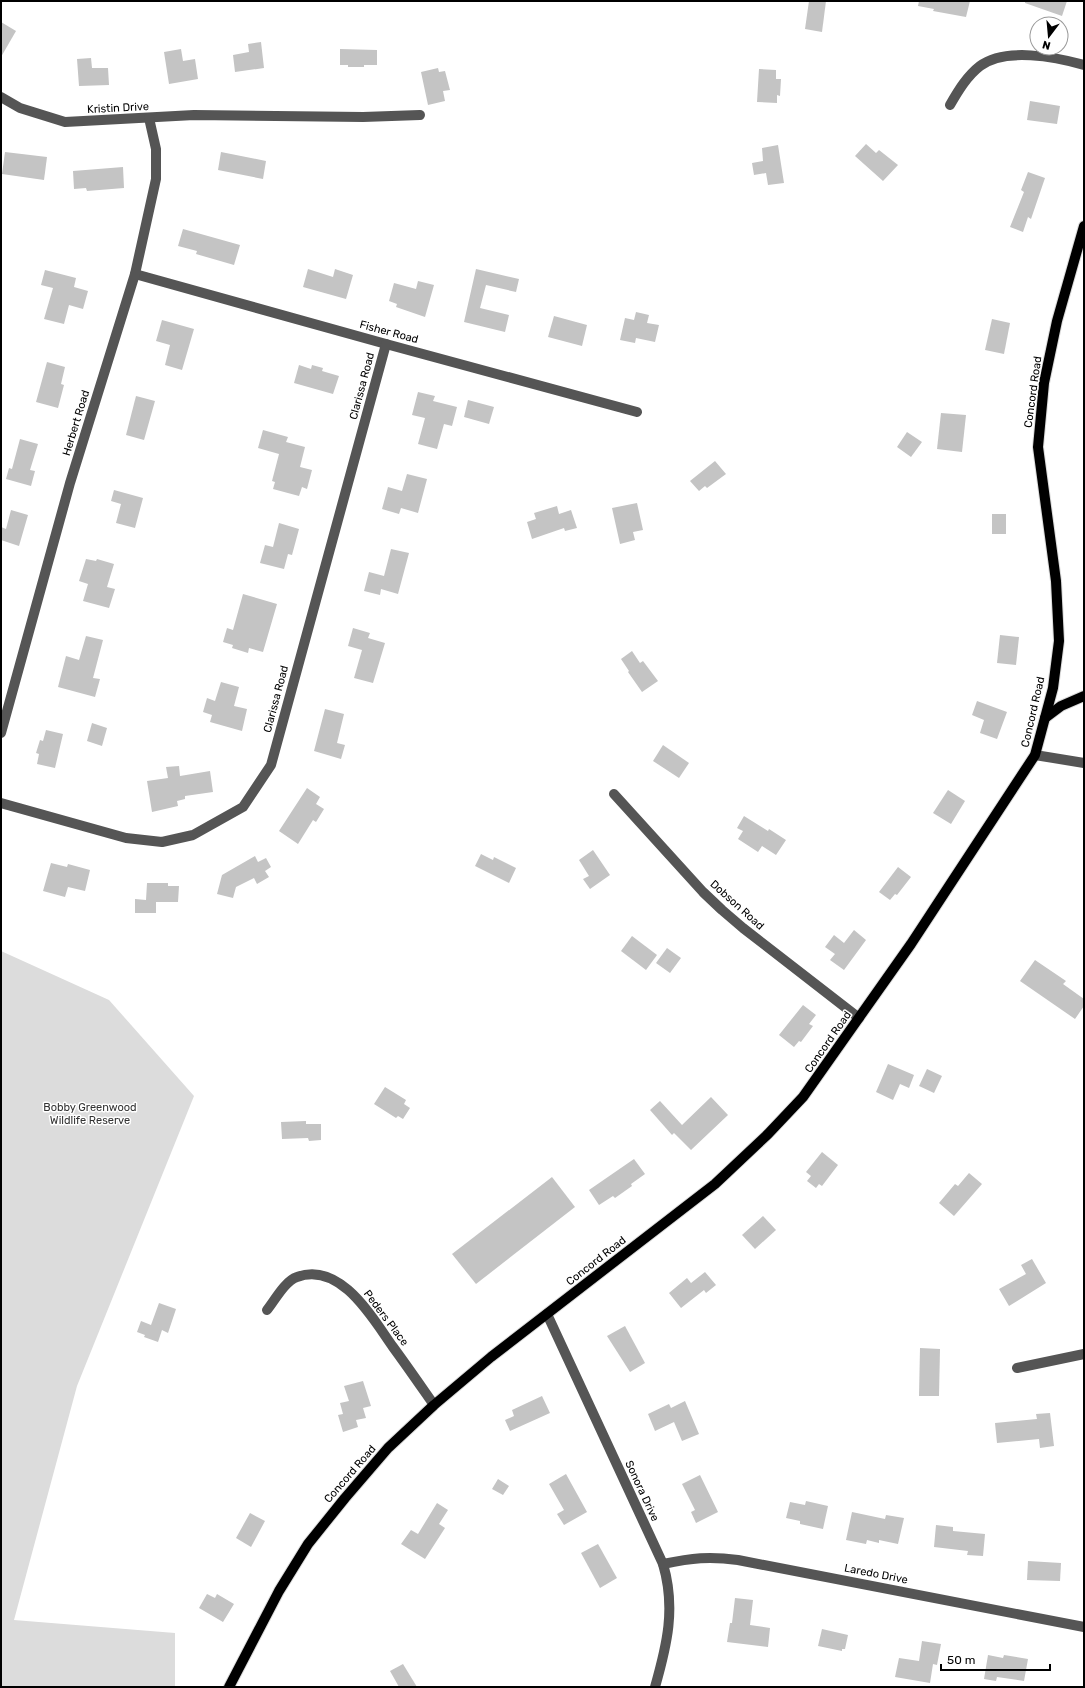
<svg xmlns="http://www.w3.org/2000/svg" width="1085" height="1688" viewBox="0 0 1085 1688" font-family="Rubik,sans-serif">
<rect width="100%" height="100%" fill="#fff"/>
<!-- green -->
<path fill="#dcdcdc" d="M 1,951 L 109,1000 L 194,1096 L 77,1386 L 14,1620 L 175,1633 L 175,1687 L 1,1687 Z"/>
<!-- building -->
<g fill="#c4c4c4">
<path d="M 809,1 L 826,1 L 822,32 L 805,29 Z"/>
<path d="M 919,1 L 970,1 L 966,17 L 933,11 L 934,9 L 918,6 Z"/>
<path d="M 1025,1 L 1067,1 L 1062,16 L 1025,3 Z"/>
<path d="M 1,22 L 16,31 L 1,57 Z"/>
<path d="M 261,42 L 264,68 L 235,72 L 233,55 L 249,52 L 248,44 Z"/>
<path d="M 181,49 L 183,61 L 195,59 L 198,79 L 169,84 L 164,52 Z"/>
<path d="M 340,49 L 377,50 L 377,65 L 364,65 L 364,67 L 348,67 L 348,65 L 340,65 Z"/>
<path d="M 91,58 L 92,68 L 108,68 L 109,85 L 79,86 L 77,59 Z"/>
<path d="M 438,68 L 439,72 L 445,71 L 450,90 L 443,91 L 445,101 L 428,105 L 421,72 Z"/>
<path d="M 759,69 L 776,70 L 776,79 L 781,79 L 780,96 L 777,95 L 777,103 L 757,102 Z"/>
<path d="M 1030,101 L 1060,106 L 1057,124 L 1027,120 Z"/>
<path d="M 866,144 L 876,153 L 879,150 L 898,165 L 883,181 L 855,156 Z"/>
<path d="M 778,145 L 784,183 L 768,185 L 766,173 L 754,175 L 752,163 L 763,161 L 762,148 Z"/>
<path d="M 5,152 L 47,157 L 44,180 L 2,174 Z"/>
<path d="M 221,152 L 266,161 L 263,179 L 218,170 Z"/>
<path d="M 123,167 L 124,188 L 87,191 L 86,188 L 74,189 L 73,171 Z"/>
<path d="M 1028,172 L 1045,178 L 1031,219 L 1028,217 L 1023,232 L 1010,227 L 1024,192 L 1021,190 Z"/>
<path d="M 183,229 L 240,245 L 234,265 L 196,254 L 197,251 L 178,246 Z"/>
<path d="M 308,269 L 333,277 L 335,269 L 353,275 L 346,299 L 303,287 Z"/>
<path d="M 476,269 L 519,279 L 516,292 L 486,285 L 480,308 L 509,315 L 505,332 L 464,322 Z"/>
<path d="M 45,270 L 76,278 L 74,287 L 88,291 L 83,309 L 69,305 L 64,324 L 44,319 L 53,288 L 41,285 Z"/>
<path d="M 418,281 L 434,285 L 425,317 L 396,307 L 397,304 L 389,301 L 394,283 L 416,289 Z"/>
<path d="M 636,312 L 649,315 L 647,323 L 659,325 L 655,342 L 636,338 L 635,343 L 620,340 L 625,318 L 634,320 Z"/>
<path d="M 554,316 L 587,325 L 582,346 L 548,337 Z"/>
<path d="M 992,319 L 1010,323 L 1004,354 L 985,350 Z"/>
<path d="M 162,320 L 194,329 L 182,370 L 165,365 L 170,345 L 156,341 Z"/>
<path d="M 47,362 L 65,367 L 61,384 L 64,385 L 58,408 L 36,402 Z"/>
<path d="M 299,365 L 311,369 L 312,365 L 323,368 L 322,371 L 339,376 L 333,394 L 294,383 Z"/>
<path d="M 418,392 L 435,396 L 433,401 L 457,407 L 452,426 L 444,424 L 437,449 L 418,444 L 425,418 L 412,415 Z"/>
<path d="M 136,396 L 155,401 L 144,440 L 126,435 Z"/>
<path d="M 468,400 L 494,407 L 489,424 L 464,417 Z"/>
<path d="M 941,413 L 966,415 L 962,452 L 937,449 Z"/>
<path d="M 263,430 L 288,437 L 286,442 L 305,447 L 300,467 L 312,470 L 307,489 L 302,487 L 299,496 L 273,489 L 275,482 L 272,481 L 279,454 L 258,448 Z"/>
<path d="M 907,432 L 922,442 L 911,457 L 897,447 Z"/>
<path d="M 20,439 L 38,444 L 30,470 L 35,471 L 31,486 L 6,479 L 9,468 L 12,469 Z"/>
<path d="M 715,461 L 726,474 L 707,488 L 705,486 L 699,491 L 690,481 Z"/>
<path d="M 407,474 L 427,479 L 418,513 L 401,508 L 399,514 L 382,509 L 388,487 L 402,491 Z"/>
<path d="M 114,490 L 143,498 L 135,528 L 116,523 L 121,504 L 111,501 Z"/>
<path d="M 637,503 L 643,530 L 633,532 L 635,540 L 620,544 L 612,508 Z"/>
<path d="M 557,506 L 559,514 L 571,510 L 577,528 L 565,531 L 564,528 L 532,539 L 527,522 L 536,519 L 534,513 Z"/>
<path d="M 11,510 L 28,515 L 19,546 L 1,540 L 1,527 L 6,529 Z"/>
<rect x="992" y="514" width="14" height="20"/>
<path d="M 279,523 L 299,529 L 292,555 L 288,554 L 284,569 L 260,563 L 265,545 L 273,547 Z"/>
<path d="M 391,549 L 409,553 L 398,594 L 381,589 L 380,595 L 364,591 L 369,572 L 384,576 Z"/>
<path d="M 86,559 L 96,561 L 97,559 L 114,564 L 107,587 L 115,589 L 109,608 L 83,601 L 88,584 L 79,581 Z"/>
<path d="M 243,594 L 277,604 L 263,652 L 249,648 L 248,653 L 232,648 L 233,645 L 223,642 L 227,628 L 233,630 Z"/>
<path d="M 353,628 L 370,633 L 368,638 L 385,643 L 373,683 L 354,678 L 362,650 L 348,646 Z"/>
<path d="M 1000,635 L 1019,637 L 1016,665 L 997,663 Z"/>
<path d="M 86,636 L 103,640 L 93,678 L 100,679 L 95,697 L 58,687 L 66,656 L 79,660 Z"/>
<path d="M 632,651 L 640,663 L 643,661 L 658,681 L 642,692 L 628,672 L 629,671 L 621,659 Z"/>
<path d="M 221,682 L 239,687 L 234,706 L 247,709 L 242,731 L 210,722 L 212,715 L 203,712 L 207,698 L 215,701 Z"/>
<path d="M 977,701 L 1007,712 L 997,739 L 980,733 L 984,720 L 972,715 Z"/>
<path d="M 325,709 L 344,714 L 337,743 L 345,745 L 341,759 L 314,751 Z"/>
<path d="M 92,723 L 107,728 L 102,746 L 87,741 Z"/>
<path d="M 46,730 L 63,734 L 55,768 L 37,764 L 39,754 L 36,753 L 40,740 L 43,741 Z"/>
<path d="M 663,745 L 689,763 L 679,778 L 653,761 Z"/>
<path d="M 179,766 L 180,776 L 210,771 L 213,792 L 185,796 L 185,799 L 177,801 L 178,806 L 152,812 L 147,781 L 168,778 L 166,767 Z"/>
<path d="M 307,788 L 320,797 L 316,804 L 324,809 L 316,822 L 313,820 L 298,844 L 279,831 Z"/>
<path d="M 948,790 L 965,801 L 951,824 L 933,813 Z"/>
<path d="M 744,816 L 768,831 L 769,829 L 786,840 L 776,855 L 762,846 L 758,852 L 738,839 L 743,831 L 737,828 Z"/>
<path d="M 593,850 L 610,875 L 590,889 L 583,879 L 589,876 L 579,860 Z"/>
<path d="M 481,854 L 493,860 L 494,857 L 516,868 L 509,883 L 475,866 Z"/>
<path d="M 255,856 L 258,862 L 266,858 L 271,867 L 265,871 L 269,877 L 257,884 L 254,878 L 236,887 L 233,898 L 217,894 L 222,875 Z"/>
<path d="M 51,863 L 67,867 L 68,864 L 90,870 L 85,891 L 68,887 L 65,897 L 43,891 Z"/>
<path d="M 898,867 L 911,877 L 897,895 L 895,894 L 890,900 L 879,892 Z"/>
<path d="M 147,883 L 168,883 L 168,886 L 179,886 L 178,902 L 156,902 L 156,913 L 135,913 L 135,899 L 146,900 Z"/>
<path d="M 854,930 L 866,940 L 844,970 L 830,960 L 835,954 L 825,947 L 834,935 L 844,943 Z"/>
<path d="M 632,936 L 657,955 L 646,970 L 621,951 Z"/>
<path d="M 667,948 L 681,958 L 670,973 L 656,963 Z"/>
<path d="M 1035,960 L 1066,981 L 1063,984 L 1084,999 L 1084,1006 L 1075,1019 L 1020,981 Z"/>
<path d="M 803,1005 L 816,1015 L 809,1024 L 813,1026 L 801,1042 L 799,1041 L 794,1047 L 779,1035 Z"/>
<path d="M 888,1064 L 914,1075 L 909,1088 L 900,1084 L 893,1100 L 876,1092 Z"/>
<path d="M 927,1069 L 942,1076 L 934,1093 L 919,1086 Z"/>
<path d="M 385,1087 L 406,1100 L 404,1104 L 410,1108 L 403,1119 L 398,1116 L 396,1118 L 374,1104 Z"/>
<path d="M 711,1097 L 728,1115 L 691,1150 L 674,1133 L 672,1135 L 650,1110 L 660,1101 L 682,1125 Z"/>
<path d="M 306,1121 L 306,1124 L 321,1124 L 321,1140 L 309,1141 L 308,1138 L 282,1139 L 281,1122 Z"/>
<path d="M 822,1152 L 838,1165 L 822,1186 L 819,1184 L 816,1188 L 807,1181 L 811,1176 L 806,1172 Z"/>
<path d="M 634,1159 L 645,1174 L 631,1184 L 632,1186 L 615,1198 L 613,1196 L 599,1205 L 589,1190 Z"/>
<path d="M 969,1173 L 982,1184 L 954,1216 L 939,1203 L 955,1184 L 958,1186 Z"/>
<path d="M 552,1177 L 575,1207 L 476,1284 L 452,1254 Z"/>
<path d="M 763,1216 L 776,1230 L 755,1249 L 742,1235 Z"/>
<path d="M 1032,1259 L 1046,1283 L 1009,1306 L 999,1289 L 1026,1274 L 1021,1265 Z"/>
<path d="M 705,1272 L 716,1285 L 706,1293 L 704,1290 L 681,1308 L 669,1293 L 687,1278 L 691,1283 Z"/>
<path d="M 159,1303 L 176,1309 L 168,1333 L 162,1330 L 158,1342 L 144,1337 L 145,1335 L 137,1332 L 141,1321 L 151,1325 Z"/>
<path d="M 625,1326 L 645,1363 L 630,1372 L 607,1336 Z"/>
<path d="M 920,1348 L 940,1349 L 939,1396 L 919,1396 Z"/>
<path d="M 363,1381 L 371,1406 L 363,1408 L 366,1418 L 356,1420 L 358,1427 L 343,1432 L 338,1415 L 343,1414 L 340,1403 L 349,1401 L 344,1386 Z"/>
<path d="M 542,1396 L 550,1413 L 510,1431 L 505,1420 L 514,1416 L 512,1410 Z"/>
<path d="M 685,1401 L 699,1434 L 682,1441 L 674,1422 L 655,1431 L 648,1414 L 669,1404 L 671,1408 Z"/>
<path d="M 1050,1413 L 1054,1446 L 1040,1448 L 1039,1439 L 997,1443 L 995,1423 L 1037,1419 L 1036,1414 Z"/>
<path d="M 566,1474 L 587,1512 L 564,1525 L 557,1514 L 564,1510 L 549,1484 Z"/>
<path d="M 700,1475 L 718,1512 L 696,1523 L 691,1512 L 695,1510 L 682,1484 Z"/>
<path d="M 498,1479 L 509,1486 L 503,1495 L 492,1489 Z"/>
<path d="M 806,1501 L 828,1506 L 823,1529 L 800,1524 L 800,1521 L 786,1518 L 790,1502 L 805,1505 Z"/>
<path d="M 437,1503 L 448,1510 L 439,1524 L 445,1528 L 425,1559 L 401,1544 L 411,1530 L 418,1534 Z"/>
<path d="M 852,1512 L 885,1519 L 886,1515 L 904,1518 L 898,1544 L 879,1540 L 879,1543 L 867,1540 L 866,1544 L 846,1540 Z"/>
<path d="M 250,1513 L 265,1521 L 251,1547 L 236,1538 Z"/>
<path d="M 936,1525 L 953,1527 L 953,1531 L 985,1534 L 983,1556 L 967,1555 L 968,1551 L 934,1547 Z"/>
<path d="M 598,1544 L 617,1578 L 600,1588 L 581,1553 Z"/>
<path d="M 1028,1561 L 1061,1563 L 1060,1581 L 1027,1580 Z"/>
<path d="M 207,1594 L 215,1598 L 217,1594 L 234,1604 L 223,1622 L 199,1608 Z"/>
<path d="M 735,1598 L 753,1600 L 750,1625 L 770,1628 L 768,1647 L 727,1642 L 730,1623 L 732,1623 Z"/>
<path d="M 822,1629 L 848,1635 L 845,1649 L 842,1649 L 842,1651 L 818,1646 Z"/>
<path d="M 922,1641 L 941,1644 L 937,1665 L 933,1664 L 930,1683 L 895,1677 L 899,1658 L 919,1661 Z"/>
<path d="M 988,1655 L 1003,1658 L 1004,1655 L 1028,1659 L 1024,1681 L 997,1677 L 996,1681 L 984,1679 Z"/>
<path d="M 403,1664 L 417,1687 L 399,1687 L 390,1671 Z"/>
</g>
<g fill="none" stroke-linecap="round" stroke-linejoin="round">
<!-- major casing -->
<g stroke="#dbdbdb" stroke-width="12">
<g id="major">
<path d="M 1045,718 L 1061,706 L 1084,696"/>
<path d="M 229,1687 L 279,1591 L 308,1544 L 345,1498 L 388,1448 L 434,1405 L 491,1357 L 715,1184 L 768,1134 L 803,1097 L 911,944 L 1035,755 L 1053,688 L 1059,641 L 1056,581 L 1038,447 L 1044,383 L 1057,321 L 1084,226"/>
</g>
</g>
<!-- minor -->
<g stroke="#555" stroke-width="10">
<path d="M 1,97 L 20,108 L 65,122 L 194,115 L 363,117 L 420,115"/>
<path d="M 950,105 C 958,91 967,76 980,66 C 1005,47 1056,57 1084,65"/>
<path d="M 135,274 L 386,344 L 637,412"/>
<path d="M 1,733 L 70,483 L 135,274 L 156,179 L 156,149 L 149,118"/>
<path d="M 1035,755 L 1084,763"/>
<path d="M 614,794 L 703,892 L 722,910 L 743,928 L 859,1018"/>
<path d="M 1,803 L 126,838 L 162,842 L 193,835 L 243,807 L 271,765 L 386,344"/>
<path d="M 267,1310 C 275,1300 285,1281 297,1277 C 341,1261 373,1319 393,1347 C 407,1366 420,1385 434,1405"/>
<path d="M 547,1314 L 663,1564 C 676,1608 667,1645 655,1687"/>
<path d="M 1017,1368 L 1084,1354"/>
<path d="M 663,1564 C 692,1558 709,1556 738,1560 L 1084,1627"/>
</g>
<!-- major -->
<use href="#major" stroke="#000" stroke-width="10"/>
</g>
<g text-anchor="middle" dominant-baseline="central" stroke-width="3" stroke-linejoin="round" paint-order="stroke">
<!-- street labels -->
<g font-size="11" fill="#000" stroke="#fff">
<text transform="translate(118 108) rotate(-3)">Kristin Drive</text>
<text transform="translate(389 332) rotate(15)">Fisher Road</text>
<text transform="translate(362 386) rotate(-75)">Clarissa Road</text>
<text transform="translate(1033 392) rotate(-82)">Concord Road</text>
<text transform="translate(76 423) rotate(-73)">Herbert Road</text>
<text transform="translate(276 699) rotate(-75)">Clarissa Road</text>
<text transform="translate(1033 712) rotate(-77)">Concord Road</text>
<text transform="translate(737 905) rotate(42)">Dobson Road</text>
<text transform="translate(828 1042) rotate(-55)">Concord Road</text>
<text transform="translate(596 1261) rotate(-38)">Concord Road</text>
<text transform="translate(386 1318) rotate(53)">Peders Place</text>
<text transform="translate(350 1474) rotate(-49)">Concord Road</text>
<text transform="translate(642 1491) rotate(65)">Sonora Drive</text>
<text transform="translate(876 1574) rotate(11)">Laredo Drive</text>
</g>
<!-- park labels -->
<g font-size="11" fill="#333" stroke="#fff">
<text x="90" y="1107">Bobby Greenwood<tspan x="90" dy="13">Wildlife Reserve</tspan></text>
</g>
</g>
<!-- border -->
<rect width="1085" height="1688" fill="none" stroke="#000000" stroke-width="4"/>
<!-- north arrow -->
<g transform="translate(1049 36) rotate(196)"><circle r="19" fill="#ffffff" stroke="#999999"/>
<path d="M0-3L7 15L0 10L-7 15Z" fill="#000000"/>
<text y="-6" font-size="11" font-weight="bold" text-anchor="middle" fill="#000000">N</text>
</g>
<!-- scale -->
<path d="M941 1664v6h109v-6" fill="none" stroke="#000000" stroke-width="2"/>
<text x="947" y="1664" font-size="12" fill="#000000" stroke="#ffffff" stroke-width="3" paint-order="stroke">50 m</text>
</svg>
